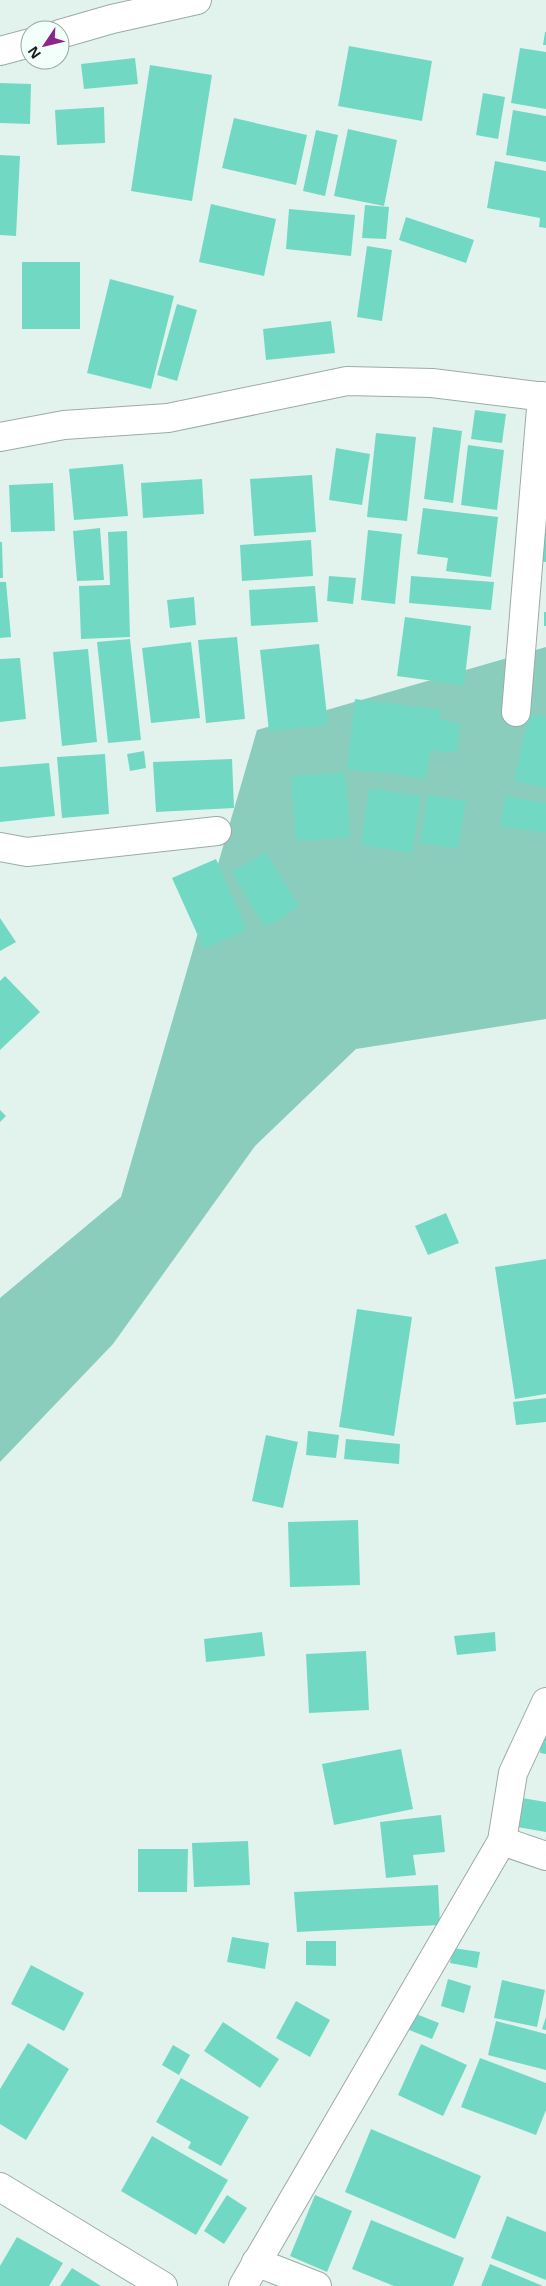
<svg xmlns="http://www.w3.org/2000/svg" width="546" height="2286" viewBox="0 0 546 2286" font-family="'Open Sans',sans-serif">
<rect width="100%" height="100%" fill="#e2f3ee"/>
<!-- green -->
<path fill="#8bcdbd" d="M 546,647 L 546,1019 L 356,1049 L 255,1146 L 113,1344 L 0,1462 L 0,1298 L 121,1197 L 257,730 Z"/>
<!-- building -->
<g fill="#71d9c3">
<path d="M 545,32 L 546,32 L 546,45 L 543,45 Z"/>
<path d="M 349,46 L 432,61 L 422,121 L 338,106 Z"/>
<path d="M 520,48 L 546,52 L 546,109 L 511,103 Z"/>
<path d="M 135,58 L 138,84 L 84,89 L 81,64 Z"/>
<path d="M 150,65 L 212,75 L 192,201 L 131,191 Z"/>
<path d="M 0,83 L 31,84 L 30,124 L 0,123 Z"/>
<path d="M 483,93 L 505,97 L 498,139 L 476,135 Z"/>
<path d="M 104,107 L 105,143 L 57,145 L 55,110 Z"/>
<path d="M 513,110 L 546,116 L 546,162 L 506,155 Z"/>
<path d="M 234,118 L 307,135 L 296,185 L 222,168 Z"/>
<path d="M 348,129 L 397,140 L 384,206 L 334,196 Z"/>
<path d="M 316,130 L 338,135 L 325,196 L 303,191 Z"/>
<path d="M 0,155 L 20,156 L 16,236 L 0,235 Z"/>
<path d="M 495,161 L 546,171 L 546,228 L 539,227 L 540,218 L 487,208 Z"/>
<path d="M 211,204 L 276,219 L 264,276 L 199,262 Z"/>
<path d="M 365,205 L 389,207 L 386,239 L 362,238 Z"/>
<path d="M 289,209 L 355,215 L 351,256 L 286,249 Z"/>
<path d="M 406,217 L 474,240 L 466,263 L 399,240 Z"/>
<path d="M 367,246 L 392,250 L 382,321 L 357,317 Z"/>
<rect x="22" y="262" width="58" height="67"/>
<path d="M 110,279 L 174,296 L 151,389 L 87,373 Z"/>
<path d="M 177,304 L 197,310 L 177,381 L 157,375 Z"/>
<path d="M 331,321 L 335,353 L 266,360 L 263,329 Z"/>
<path d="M 475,410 L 506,414 L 502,443 L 471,439 Z"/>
<path d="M 433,427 L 462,431 L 453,503 L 424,499 Z"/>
<path d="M 376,433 L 416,437 L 407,521 L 367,517 Z"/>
<path d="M 468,445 L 504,450 L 497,510 L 461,505 Z"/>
<path d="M 336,448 L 370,454 L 362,505 L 329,500 Z"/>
<path d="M 123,464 L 128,516 L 74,520 L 69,469 Z"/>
<path d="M 312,475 L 316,532 L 254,536 L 250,479 Z"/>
<path d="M 202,479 L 204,514 L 143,518 L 141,483 Z"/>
<path d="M 53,483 L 55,531 L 11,532 L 9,485 Z"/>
<path d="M 423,508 L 498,517 L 491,577 L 446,571 L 448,558 L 417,554 Z"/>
<path d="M 546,508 L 546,562 L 538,561 Z"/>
<path d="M 100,528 L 104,580 L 77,581 L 73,531 Z"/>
<path d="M 368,530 L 402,534 L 395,604 L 361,600 Z"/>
<path d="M 127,531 L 130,637 L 81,639 L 79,586 L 110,585 L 108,532 Z"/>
<path d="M 311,540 L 313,576 L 242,581 L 240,545 Z"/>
<path d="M 0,542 L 2,542 L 3,578 L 0,578 Z"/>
<path d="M 329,576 L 356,578 L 353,604 L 327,601 Z"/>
<path d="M 411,576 L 494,582 L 491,610 L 409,603 Z"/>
<path d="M 0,582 L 6,582 L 11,637 L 0,638 Z"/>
<path d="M 315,586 L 318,622 L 251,626 L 249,590 Z"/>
<path d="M 194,597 L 196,625 L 170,628 L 167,600 Z"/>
<rect x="544" y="612" width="2" height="14"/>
<path d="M 405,617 L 471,626 L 464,685 L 397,676 Z"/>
<path d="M 237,637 L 245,719 L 206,723 L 198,640 Z"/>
<path d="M 130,639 L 141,740 L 108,743 L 97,642 Z"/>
<path d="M 191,642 L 200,718 L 151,723 L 142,648 Z"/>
<path d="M 319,644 L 328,725 L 269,731 L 260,650 Z"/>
<path d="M 88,649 L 97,742 L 62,746 L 53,652 Z"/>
<path d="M 20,658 L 26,719 L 0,722 L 0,659 Z"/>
<path d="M 355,699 L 441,710 L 440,720 L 460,723 L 457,753 L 430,750 L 426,778 L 347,769 Z"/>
<path d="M 529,713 L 546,717 L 546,788 L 514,781 Z"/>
<path d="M 144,751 L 146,768 L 130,771 L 127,754 Z"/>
<path d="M 105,754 L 109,814 L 62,818 L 57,757 Z"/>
<path d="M 232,759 L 234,808 L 156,812 L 153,762 Z"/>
<path d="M 49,763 L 55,816 L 0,822 L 0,767 Z"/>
<path d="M 345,772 L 350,837 L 296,841 L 291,776 Z"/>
<path d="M 369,788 L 421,796 L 412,853 L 361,845 Z"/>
<path d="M 428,795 L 466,801 L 458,849 L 420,843 Z"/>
<path d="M 505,796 L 546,803 L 546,833 L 500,826 Z"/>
<path d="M 266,852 L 299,907 L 265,927 L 232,872 Z"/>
<path d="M 216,859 L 247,930 L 204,949 L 172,878 Z"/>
<path d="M 0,918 L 16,942 L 0,951 Z"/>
<path d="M 5,976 L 40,1012 L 0,1050 L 0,981 Z"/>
<path d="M 0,1110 L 6,1116 L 0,1122 Z"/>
<path d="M 446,1213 L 459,1243 L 428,1255 L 415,1226 Z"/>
<path d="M 546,1259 L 546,1394 L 515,1399 L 495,1267 Z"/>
<path d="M 357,1309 L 412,1317 L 394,1436 L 339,1427 Z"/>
<path d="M 546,1398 L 546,1422 L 516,1425 L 513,1402 Z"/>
<path d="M 308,1431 L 339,1435 L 336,1458 L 306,1455 Z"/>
<path d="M 266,1435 L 298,1442 L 283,1508 L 252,1501 Z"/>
<path d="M 346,1439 L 400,1444 L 399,1464 L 344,1459 Z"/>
<path d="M 358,1520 L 360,1585 L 290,1587 L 288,1522 Z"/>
<path d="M 262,1632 L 265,1656 L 206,1662 L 204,1639 Z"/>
<path d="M 495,1632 L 496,1651 L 457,1655 L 454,1636 Z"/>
<path d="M 366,1651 L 369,1710 L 309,1713 L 306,1654 Z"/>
<path d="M 542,1733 L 546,1733 L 546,1754 L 540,1753 Z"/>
<path d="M 401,1749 L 413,1809 L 334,1825 L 322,1764 Z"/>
<path d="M 522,1798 L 546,1802 L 546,1832 L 517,1827 Z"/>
<path d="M 441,1815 L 445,1852 L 413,1855 L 416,1875 L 386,1878 L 380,1822 Z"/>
<path d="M 248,1841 L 250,1885 L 194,1887 L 192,1843 Z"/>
<path d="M 138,1849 L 188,1849 L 187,1892 L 138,1892 Z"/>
<path d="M 438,1885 L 440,1925 L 297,1932 L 294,1892 Z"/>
<path d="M 232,1937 L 269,1943 L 265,1969 L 227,1962 Z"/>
<path d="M 306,1941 L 336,1941 L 336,1966 L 306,1965 Z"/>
<path d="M 453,1948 L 480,1952 L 477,1968 L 450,1963 Z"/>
<path d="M 31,1965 L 84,1993 L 64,2031 L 11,2004 Z"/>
<path d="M 448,1979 L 471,1986 L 464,2013 L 441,2006 Z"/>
<path d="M 502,1980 L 545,1990 L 537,2027 L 494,2018 Z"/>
<path d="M 296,2001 L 330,2020 L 310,2057 L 276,2038 Z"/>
<path d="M 411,2012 L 439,2023 L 432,2039 L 404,2028 Z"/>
<path d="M 546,2017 L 546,2030 L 542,2029 Z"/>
<path d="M 496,2021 L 546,2034 L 546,2070 L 488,2055 Z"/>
<path d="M 223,2022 L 279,2059 L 260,2088 L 204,2051 Z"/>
<path d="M 28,2043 L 69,2069 L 26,2140 L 0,2124 L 0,2089 Z"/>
<path d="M 421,2044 L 467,2065 L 443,2116 L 398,2095 Z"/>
<path d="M 173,2045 L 190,2055 L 179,2075 L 162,2065 Z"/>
<path d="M 480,2058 L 546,2083 L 546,2110 L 536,2135 L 461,2107 Z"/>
<path d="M 181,2078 L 249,2117 L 221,2166 L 188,2148 L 191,2142 L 156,2122 Z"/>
<path d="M 371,2129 L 481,2176 L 455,2239 L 345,2192 Z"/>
<path d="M 152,2136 L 228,2180 L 196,2235 L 121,2191 Z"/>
<path d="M 227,2195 L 247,2208 L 224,2244 L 204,2231 Z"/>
<path d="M 315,2195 L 352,2211 L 327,2272 L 290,2256 Z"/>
<path d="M 507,2216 L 546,2232 L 546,2280 L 491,2258 Z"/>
<path d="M 371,2220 L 464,2258 L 453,2286 L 394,2286 L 352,2269 Z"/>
<path d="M 17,2237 L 63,2263 L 49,2286 L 0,2286 L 0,2266 Z"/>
<path d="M 490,2264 L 543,2286 L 481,2286 Z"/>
<path d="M 72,2268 L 101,2286 L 60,2286 Z"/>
</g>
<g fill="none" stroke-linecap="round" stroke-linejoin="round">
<!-- street casing -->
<g stroke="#9caba7" stroke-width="30">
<g id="street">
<path d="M 60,34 L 112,19 L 197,0"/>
<path d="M 0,51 L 30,43"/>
<path d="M 0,437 L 64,425 L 168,418 L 347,381 L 432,383 L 546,397"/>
<path d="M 516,712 L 542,396"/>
<path d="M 0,847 L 27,852 L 217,831"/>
<path d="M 502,1841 L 546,1856"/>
<path d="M 0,2187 L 163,2286"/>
<path d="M 256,2262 L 317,2286"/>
<path d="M 243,2286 L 502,1841 L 513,1773 L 546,1702"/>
</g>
</g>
<!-- street -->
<use href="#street" stroke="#fff" stroke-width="28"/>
</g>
<!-- north arrow -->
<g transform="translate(45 45) rotate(235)"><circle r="24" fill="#f2fffb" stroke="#9ba5a2"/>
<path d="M0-4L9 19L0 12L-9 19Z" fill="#8c268c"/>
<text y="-8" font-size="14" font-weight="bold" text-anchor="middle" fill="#181e1c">N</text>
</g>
</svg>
